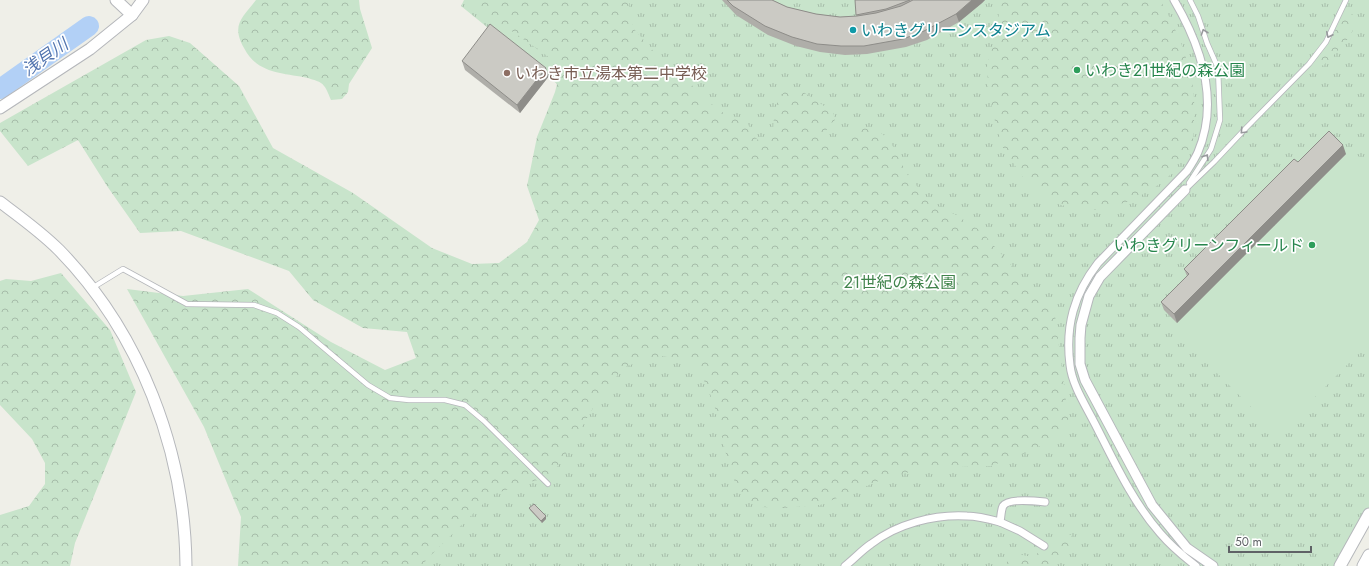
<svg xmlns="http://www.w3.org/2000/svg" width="1369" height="566" viewBox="0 0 1369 566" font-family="Jost,'Noto Sans JP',sans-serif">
<defs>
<pattern id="grass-tufts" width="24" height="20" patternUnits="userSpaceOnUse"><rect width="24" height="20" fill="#c8e4cb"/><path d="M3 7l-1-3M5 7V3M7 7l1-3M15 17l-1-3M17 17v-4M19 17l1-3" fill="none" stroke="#a6bca9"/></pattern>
<pattern id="forest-crowns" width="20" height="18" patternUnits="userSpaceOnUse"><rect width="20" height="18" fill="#c8e4cb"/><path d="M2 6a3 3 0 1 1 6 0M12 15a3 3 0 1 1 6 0" fill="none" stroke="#a6bca9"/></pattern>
</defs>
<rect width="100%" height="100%" fill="#efefe8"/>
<!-- grass -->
<path fill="url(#grass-tufts)" d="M 464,0 L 1369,0 L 1369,514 L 1340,566 L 329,566 L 643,163 L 583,105 L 461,6 Z"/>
<!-- forest -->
<g fill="url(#forest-crowns)">
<path d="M 256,0 L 359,0 L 360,9 L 372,48 L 349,84 L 348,92 L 342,99 L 331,100 C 329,96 327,89 324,86 C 321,81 313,80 308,78 C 283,73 257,74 244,48 C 231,25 242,18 256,0 Z"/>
<path d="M 467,0 L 629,0 L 629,12 L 634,29 L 655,53 L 659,62 L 686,78 L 700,95 L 726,115 L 740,118 L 748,124 L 753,135 L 760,142 L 767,139 L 773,135 C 774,121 773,99 787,90 C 789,89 793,88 796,87 L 833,112 L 835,120 C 827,127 824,130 828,141 L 840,142 L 863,128 L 877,130 L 886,137 L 897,152 L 906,173 L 925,196 L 939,207 L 956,215 L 981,231 L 1055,315 L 1066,401 L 1069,413 L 1068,423 L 1053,439 L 1033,450 L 991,466 L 924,468 L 881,480 L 820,505 L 783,508 L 761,507 L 744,498 L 736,486 L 726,454 L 715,408 L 708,388 L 698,370 L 684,360 L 662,356 L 642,360 L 623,368 L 596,403 L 566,454 L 550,477 L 525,483 L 492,495 L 427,559 L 422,566 L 238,566 L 241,517 L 204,427 L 127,289 L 183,296 L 248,289 L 331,342 L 385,370 L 416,358 L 407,332 L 363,328 L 313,300 L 289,271 L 243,254 L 181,231 L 140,233 L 107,186 L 78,140 L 28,166 L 0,131 L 0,123 L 146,40 L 169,36 L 190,43 L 239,86 L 273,148 L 353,193 L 432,248 L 472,264 L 499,263 L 527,242 L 539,220 L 527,186 L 537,137 L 555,92 L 559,76 L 556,62 Z"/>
<path d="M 1002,0 L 1160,0 C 1176,27 1193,67 1194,99 C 1195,115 1193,132 1193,148 L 1181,159 L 1169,176 L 1154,188 L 1132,200 L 1103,210 L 1084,210 L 1061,205 L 1042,195 L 1024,179 L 1002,146 L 993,114 L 988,86 L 987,64 L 998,31 L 999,5 Z"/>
<path d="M 1351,13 C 1367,26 1333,55 1324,65 L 1321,66 L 1319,66 L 1318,60 L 1343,16 L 1347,14 Z"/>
<path d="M 61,273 L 110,330 L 136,392 L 75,543 L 70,566 L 0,566 L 0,515 L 29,506 L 45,484 L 45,463 L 32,439 L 0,405 L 0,281 L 6,279 L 31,281 Z"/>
<path d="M 1063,534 L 1072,535 L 1072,540 L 1069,546 L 1059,559 L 1048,566 L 1003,566 C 1006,561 1016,556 1022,555 C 1025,555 1028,557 1031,556 C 1043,552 1054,544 1063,534 Z"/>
</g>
<!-- pitch -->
<path fill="#c8e4cb" d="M 1351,149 L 1369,167 L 1369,343 L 1278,434 L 1172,328 Z"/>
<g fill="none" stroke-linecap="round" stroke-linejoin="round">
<!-- river -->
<path stroke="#b2d0f6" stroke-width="20" d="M 0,89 L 89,26"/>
<!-- service casing -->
<g stroke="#b5b7bb" stroke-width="6">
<g id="service">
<path d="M 1189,183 L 1211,149 L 1220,120 L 1218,68 L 1207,43 L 1198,16 L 1190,0"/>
<path d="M 1185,190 L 1214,162 L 1246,128 L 1309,64 L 1326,42 L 1346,0"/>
<path d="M 92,288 L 123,269 L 187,304 L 254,305 L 277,313 L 299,327 L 368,385 L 390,398 L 409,400 L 445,400 L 465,405 L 484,421 L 548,484"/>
</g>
</g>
<!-- pedestrian casing -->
<g stroke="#b5b7bb" stroke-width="9">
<g id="pedestrian">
<path d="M 1174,0 C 1201,46 1220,100 1198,152 C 1195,159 1191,165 1187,171 L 1098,263 C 1074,294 1065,326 1070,365 C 1072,385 1086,406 1095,424 C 1114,461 1132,501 1160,533 C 1171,546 1183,556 1196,566"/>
<path d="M 1044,546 L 1020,531 L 1000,522 C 1001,517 1001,510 1003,506 C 1008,498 1036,501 1045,502"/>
<path d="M 845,566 C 854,559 862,550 871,544 C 897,524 934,514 967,516 C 978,516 989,519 1000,522"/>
</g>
</g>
<!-- minor casing -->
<g stroke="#b5b7bb" stroke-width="11">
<path id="minor" d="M 1185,190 L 1100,277 L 1089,296 L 1081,325 L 1080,338 L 1080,364 L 1085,380 L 1152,505 L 1187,548 L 1213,566"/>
</g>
<!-- tertiary casing -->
<g stroke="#b5b7bb" stroke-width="13">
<g id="tertiary">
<path d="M 116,0 L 132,15"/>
<path d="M 0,108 L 90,49 L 132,15 L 143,0"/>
<path d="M 0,202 C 20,217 41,232 59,250 C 140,333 185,450 186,566"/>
<path d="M 1340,566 L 1369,514"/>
<path d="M 1363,566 L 1369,555"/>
</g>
</g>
<!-- service -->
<use href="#service" stroke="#fff" stroke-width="4.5"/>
<!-- pedestrian -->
<use href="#pedestrian" stroke="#fff" stroke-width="7"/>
<!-- minor -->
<use href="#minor" stroke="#fff" stroke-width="9"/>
<!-- tertiary -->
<use href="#tertiary" stroke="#fff" stroke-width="11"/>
</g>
<!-- wall -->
<g fill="#afaea9">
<path d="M 722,0 L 772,0 L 787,7 L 816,14 L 840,17 L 857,16 L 855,0 L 985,0 L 982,3 L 959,22 L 927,40 L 906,47 L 867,54 L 845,55 L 820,52 L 796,46 L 768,35 L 736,15 Z"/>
<path d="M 462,61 L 549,76 L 520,113 L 465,70 Z"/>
<path d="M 1346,154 L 1177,323 L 1164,310 L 1161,302 L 1187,276 L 1184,269 L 1298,162 Z"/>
<path d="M 529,508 L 546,519 L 542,523 L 530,510 Z"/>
</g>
<!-- shaded-wall -->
<g fill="#8e8d89">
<path d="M 972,0 L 985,0 L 982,3 L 959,22 L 956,14 Z"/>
<path d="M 546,68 L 549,76 L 520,113 L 517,105 Z"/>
<path d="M 1343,145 L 1346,154 L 1177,323 L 1174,314 Z"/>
<path d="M 546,516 L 546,519 L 542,523 L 541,521 Z"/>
</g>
<!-- building -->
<g fill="#cbcac4" stroke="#8e8d89">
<path d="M 727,0 L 772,0 L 787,7 L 816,14 L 840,17 L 857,16 L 876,13 L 901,6 L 913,0 L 972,0 L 956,14 L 924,31 L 903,39 L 864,46 L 841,46 L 817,44 L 792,37 L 765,26 L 733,6 Z"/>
<path d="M 855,0 L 910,0 L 886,9 L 856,15 Z"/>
<path d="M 490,24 L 546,68 L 517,105 L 462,61 Z"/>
<path d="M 1329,131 L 1343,145 L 1174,314 L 1161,302 L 1189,274 L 1184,269 L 1294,159 L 1298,162 Z"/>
<path d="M 534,504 L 546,516 L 541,521 L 529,508 Z"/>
</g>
<!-- one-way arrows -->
<defs><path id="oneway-chevron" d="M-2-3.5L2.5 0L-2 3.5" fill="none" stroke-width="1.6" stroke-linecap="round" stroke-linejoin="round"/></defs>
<g stroke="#97999c">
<use href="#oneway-chevron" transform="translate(1204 32) rotate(-109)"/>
<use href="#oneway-chevron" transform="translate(1329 35) rotate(116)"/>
<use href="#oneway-chevron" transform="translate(1243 131) rotate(133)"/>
<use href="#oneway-chevron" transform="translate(1206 157) rotate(-58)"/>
</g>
<!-- markers -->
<circle fill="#0f9aa8" stroke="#fff" stroke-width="1.5" cx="853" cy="30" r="4"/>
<g fill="#2e9e5b" stroke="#fff" stroke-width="1.5">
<circle cx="1077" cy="70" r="4"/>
<circle cx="1312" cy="245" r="4"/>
</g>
<circle fill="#8d6e63" stroke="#fff" stroke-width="1.5" cx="507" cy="73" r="4"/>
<g text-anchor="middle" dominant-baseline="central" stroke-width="3.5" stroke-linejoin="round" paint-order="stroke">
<!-- culture labels -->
<g font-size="16" fill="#0d838f" stroke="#fff" text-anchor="start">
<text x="861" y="30">いわきグリーンスタジアム</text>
</g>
<!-- leisure labels -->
<g font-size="16" fill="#27864d" stroke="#fff" text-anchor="start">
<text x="1085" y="70">いわき21世紀の森公園</text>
<text x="1304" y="245" text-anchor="end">いわきグリーンフィールド</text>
</g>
<!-- education labels -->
<g font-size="16" fill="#785e54" stroke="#fff" text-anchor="start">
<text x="515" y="73">いわき市立湯本第二中学校</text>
</g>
<!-- park labels -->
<g font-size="16" fill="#41844c" stroke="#fff">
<text x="900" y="282">21世紀の森公園</text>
</g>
<!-- water labels -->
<g font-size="17" font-style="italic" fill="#5375af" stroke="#fff">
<text transform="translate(45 57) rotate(-35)">浅貝川</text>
</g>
</g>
<!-- scale -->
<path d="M1229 546v6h82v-6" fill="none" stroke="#5f6266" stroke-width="2"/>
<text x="1235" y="546" font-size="12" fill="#5f6266" stroke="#ffffff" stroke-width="3" paint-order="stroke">50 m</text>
</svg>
